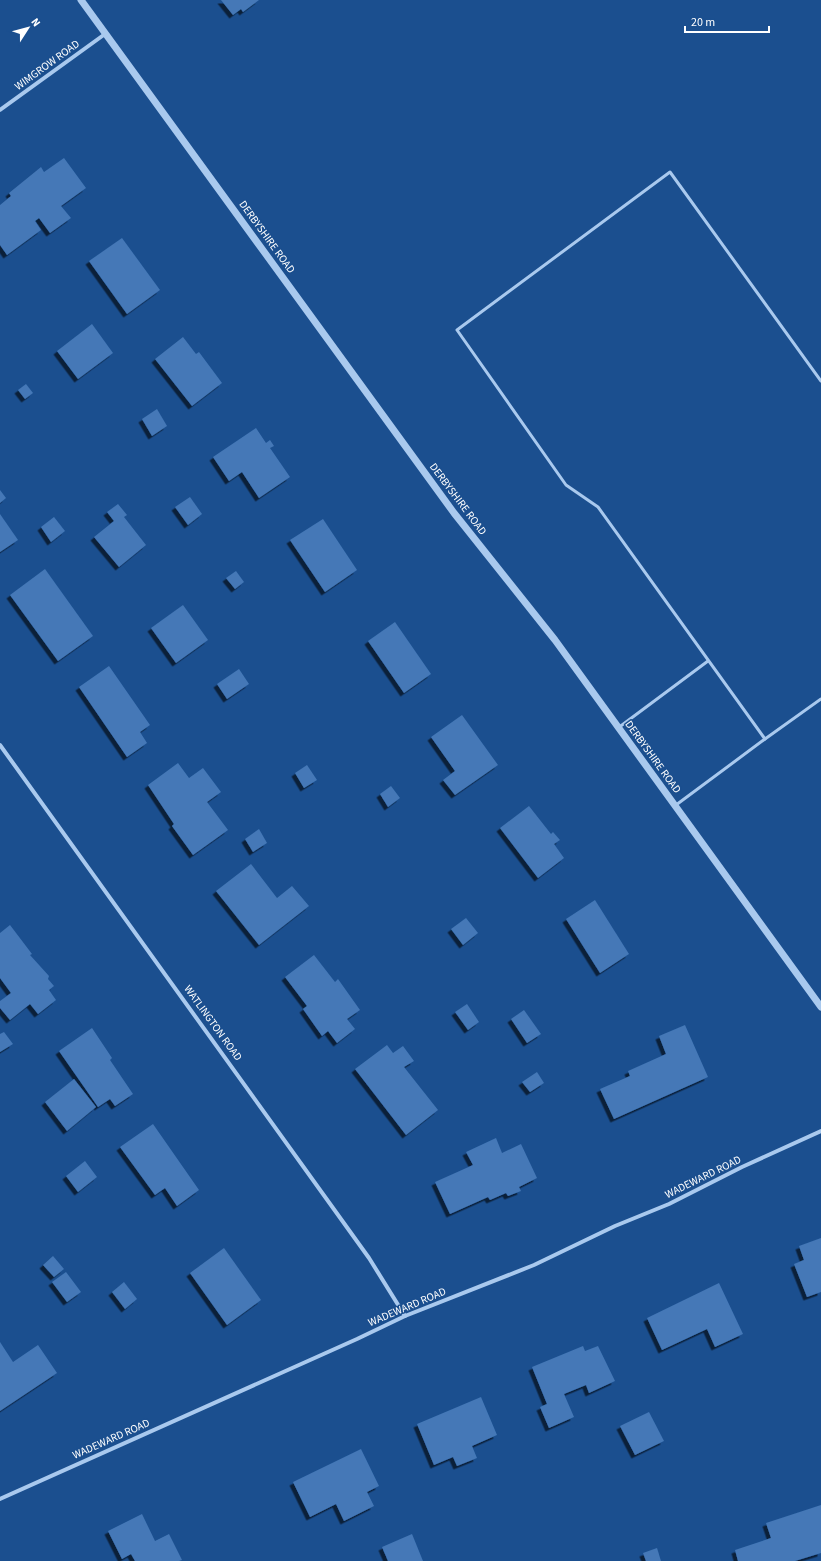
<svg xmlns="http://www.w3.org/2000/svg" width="821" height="1561" viewBox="0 0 821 1561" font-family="'Source Sans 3',sans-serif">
<defs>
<filter id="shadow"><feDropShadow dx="-3.5" dy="3.5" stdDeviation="0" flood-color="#0009"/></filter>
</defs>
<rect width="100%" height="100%" fill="#1b4f8f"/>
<!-- building -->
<g fill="#4478b7" filter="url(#shadow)">
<path d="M 221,0 L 259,0 L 243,12 L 241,9 L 233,15 Z"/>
<path d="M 64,158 L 86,188 L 61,206 L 71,218 L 50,233 L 39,218 L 35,221 L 41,230 L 7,255 L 0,245 L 0,205 L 11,196 L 9,193 L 41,167 L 44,172 Z"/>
<path d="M 122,238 L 160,290 L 127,314 L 89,261 Z"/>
<path d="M 92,324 L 113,353 L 78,379 L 57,351 Z"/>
<path d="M 183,337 L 196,354 L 199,352 L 222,383 L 192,406 L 155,359 Z"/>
<path d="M 26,384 L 33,393 L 25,399 L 18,390 Z"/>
<path d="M 157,409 L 167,426 L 152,436 L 142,419 Z"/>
<path d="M 256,428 L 266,443 L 270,440 L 274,446 L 270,448 L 290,477 L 259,498 L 242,472 L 229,481 L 213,457 Z"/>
<path d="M 0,490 L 6,498 L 0,503 Z"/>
<path d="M 190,497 L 202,514 L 188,525 L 175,507 Z"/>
<path d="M 118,504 L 127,515 L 124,517 L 146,545 L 119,567 L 94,537 L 114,521 L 107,512 Z"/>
<path d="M 0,514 L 18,540 L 0,552 Z"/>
<path d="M 54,517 L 65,531 L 51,542 L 41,527 Z"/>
<path d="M 323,519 L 357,570 L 325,592 L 290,540 Z"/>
<path d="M 45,569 L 93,636 L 58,661 L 10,595 Z"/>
<path d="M 236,571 L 244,582 L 235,589 L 226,578 Z"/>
<path d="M 183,605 L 208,640 L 176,663 L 151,628 Z"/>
<path d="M 395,622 L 431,674 L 404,693 L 368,641 Z"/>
<path d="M 109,666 L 150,725 L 140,732 L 147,743 L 127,757 L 79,687 Z"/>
<path d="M 239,669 L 249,684 L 227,699 L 217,684 Z"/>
<path d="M 462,715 L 498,765 L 455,795 L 443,780 L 455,771 L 431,737 Z"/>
<path d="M 178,763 L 189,778 L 203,768 L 221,792 L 207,802 L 228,830 L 193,855 L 172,826 L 174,824 L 148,785 Z"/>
<path d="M 307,765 L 317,780 L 304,788 L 295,773 Z"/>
<path d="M 391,786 L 400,798 L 388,807 L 380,794 Z"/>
<path d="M 529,806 L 551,834 L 553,832 L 560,840 L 554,844 L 564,858 L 538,878 L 500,828 Z"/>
<path d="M 259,829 L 267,843 L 253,852 L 245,839 Z"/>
<path d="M 251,864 L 277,898 L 292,886 L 309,906 L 259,945 L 216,891 Z"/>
<path d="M 595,900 L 629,954 L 600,973 L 566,919 Z"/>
<path d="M 466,918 L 478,933 L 463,945 L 451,929 Z"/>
<path d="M 10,925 L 32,954 L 30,955 L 49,976 L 48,979 L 54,986 L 49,990 L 56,1000 L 38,1014 L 30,1004 L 10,1020 L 0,1008 L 0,1001 L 11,993 L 0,978 L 0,933 Z"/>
<path d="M 314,955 L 335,982 L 338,979 L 360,1010 L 347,1019 L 355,1029 L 337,1043 L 328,1031 L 322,1036 L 303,1009 L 307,1006 L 285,977 Z"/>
<path d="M 467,1004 L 479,1022 L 468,1030 L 455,1012 Z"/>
<path d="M 524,1010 L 541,1034 L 527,1043 L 511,1019 Z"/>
<path d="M 685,1025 L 708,1077 L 614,1119 L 600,1089 L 630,1076 L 628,1071 L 666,1054 L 659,1036 Z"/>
<path d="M 92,1028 L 112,1058 L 110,1060 L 133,1094 L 115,1106 L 110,1099 L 98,1107 L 59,1051 Z"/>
<path d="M 4,1032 L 13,1044 L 0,1052 L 0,1034 Z"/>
<path d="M 387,1045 L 393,1053 L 403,1046 L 414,1061 L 404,1067 L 438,1110 L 406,1135 L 355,1069 Z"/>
<path d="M 537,1072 L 544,1083 L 530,1092 L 522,1082 Z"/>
<path d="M 74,1079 L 96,1107 L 67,1131 L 45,1102 Z"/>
<path d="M 153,1124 L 199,1190 L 177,1206 L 165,1188 L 155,1195 L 120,1147 Z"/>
<path d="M 496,1138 L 502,1153 L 521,1144 L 537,1178 L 519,1187 L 521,1191 L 508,1196 L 506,1193 L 490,1200 L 488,1197 L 450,1214 L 435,1182 L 473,1165 L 466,1152 Z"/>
<path d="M 85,1161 L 97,1177 L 78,1192 L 66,1176 Z"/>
<path d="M 821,1238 L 821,1292 L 807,1297 L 794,1264 L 804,1260 L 799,1246 Z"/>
<path d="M 224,1248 L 261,1300 L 227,1325 L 190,1273 Z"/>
<path d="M 53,1256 L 64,1269 L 54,1277 L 43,1265 Z"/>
<path d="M 66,1272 L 81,1292 L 67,1302 L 52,1282 Z"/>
<path d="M 124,1282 L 137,1299 L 125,1309 L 112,1292 Z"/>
<path d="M 719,1283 L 743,1334 L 715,1347 L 707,1329 L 662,1350 L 647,1318 Z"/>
<path d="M 0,1342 L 13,1362 L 38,1345 L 57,1373 L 0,1411 Z"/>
<path d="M 583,1346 L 585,1351 L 598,1346 L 615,1381 L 589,1393 L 586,1385 L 564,1394 L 574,1417 L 549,1428 L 540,1407 L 547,1404 L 532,1367 Z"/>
<path d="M 481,1397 L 497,1435 L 472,1446 L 477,1458 L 457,1466 L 453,1457 L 434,1465 L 417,1424 Z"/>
<path d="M 649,1412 L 664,1441 L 635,1455 L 620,1426 Z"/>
<path d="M 361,1449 L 379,1486 L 367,1492 L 374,1506 L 344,1521 L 336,1504 L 310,1517 L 293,1482 Z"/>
<path d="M 821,1505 L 821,1553 L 795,1561 L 738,1561 L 735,1550 L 771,1538 L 766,1523 Z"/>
<path d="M 142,1514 L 155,1541 L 169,1534 L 182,1560 L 179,1561 L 135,1561 L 131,1554 L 122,1559 L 108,1531 Z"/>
<path d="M 412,1534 L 423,1561 L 388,1561 L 382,1547 Z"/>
<path d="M 657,1548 L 661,1561 L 646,1561 L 643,1553 Z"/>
</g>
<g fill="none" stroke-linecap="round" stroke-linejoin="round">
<!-- service -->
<g stroke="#a9c9ee" stroke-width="3">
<path d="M 821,381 L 670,172 L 457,330 L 566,485 L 598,507 L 765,739 L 821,699"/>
<path d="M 618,728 L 708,661"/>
<path d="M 676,805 L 765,739"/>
</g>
<!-- minor -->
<g stroke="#a9c9ee" stroke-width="4">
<path d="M 0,110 L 105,34"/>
<path d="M 0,745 L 369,1258 L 405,1316"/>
<path d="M 0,1499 L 357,1339 L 405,1316 L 534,1265 L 615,1226 L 669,1204 L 742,1167 L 821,1131"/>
</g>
<!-- tertiary -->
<path stroke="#a9c9ee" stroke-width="7" d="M 81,0 L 454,513 L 555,640 L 821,1007"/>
</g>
<g text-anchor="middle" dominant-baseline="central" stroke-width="3" stroke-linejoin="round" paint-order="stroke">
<!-- street labels -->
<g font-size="11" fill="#fff" stroke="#1b4f8f">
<text transform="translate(47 65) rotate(-36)">WIMGROW ROAD</text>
<text transform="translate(267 237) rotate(54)">DERBYSHIRE ROAD</text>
<text transform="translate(458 499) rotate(53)">DERBYSHIRE ROAD</text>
<text transform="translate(653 757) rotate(54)">DERBYSHIRE ROAD</text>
<text transform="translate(213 1023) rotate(54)">WATLINGTON ROAD</text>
<text transform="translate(703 1177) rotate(-26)">WADEWARD ROAD</text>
<text transform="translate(407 1307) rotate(-23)">WADEWARD ROAD</text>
<text transform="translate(111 1439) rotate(-24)">WADEWARD ROAD</text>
</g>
</g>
<!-- north arrow -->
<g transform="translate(28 28) rotate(54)" stroke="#1b4f8f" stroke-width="3" paint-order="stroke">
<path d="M0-3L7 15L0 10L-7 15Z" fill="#ffffff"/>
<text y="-6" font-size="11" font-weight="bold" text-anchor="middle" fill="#ffffff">N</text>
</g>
<!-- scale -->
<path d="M685 26v6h84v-6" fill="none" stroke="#ffffff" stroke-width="2"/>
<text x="691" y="26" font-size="12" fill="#ffffff" stroke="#1b4f8f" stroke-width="3" paint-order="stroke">20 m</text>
</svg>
